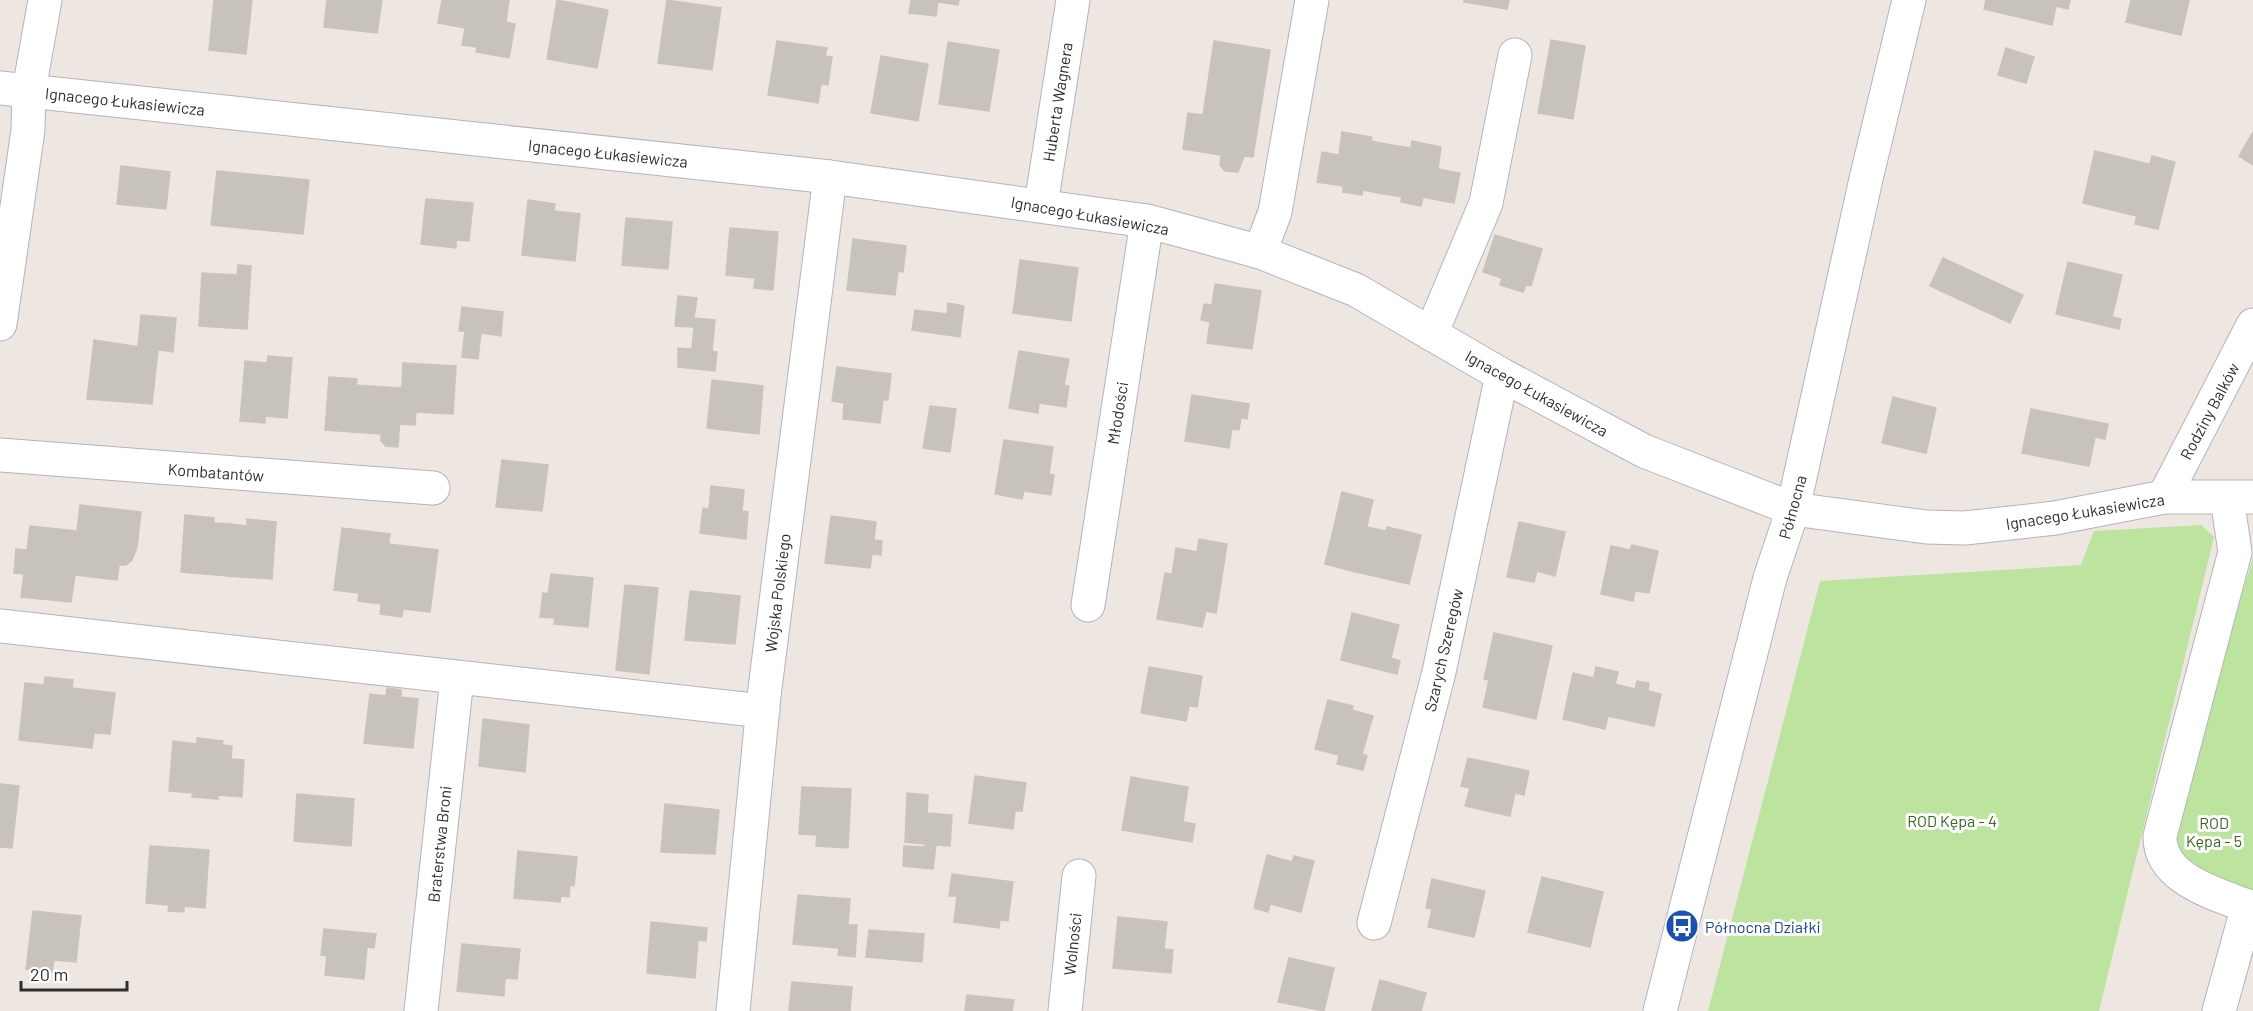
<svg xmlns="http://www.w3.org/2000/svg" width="2253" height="1011" viewBox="0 0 2253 1011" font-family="Barlow,sans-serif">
<rect width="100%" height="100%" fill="#eee7e1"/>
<!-- green -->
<g fill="#bde49f">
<path d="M 2201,525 L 2214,537 L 2099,1011 L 1708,1011 L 1820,581 L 2081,565 L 2094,531 Z"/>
<path d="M 2253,557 L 2253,894 L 2189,866 L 2170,837 Z"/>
</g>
<!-- building -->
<g fill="#c7c2bc" stroke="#cac3ba" stroke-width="1.5">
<path d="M 214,0 L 252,0 L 246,54 L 209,50 Z"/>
<path d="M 327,0 L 382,0 L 377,33 L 324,27 Z"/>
<path d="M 442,0 L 509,0 L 506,22 L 515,24 L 509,58 L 476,52 L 477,47 L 462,45 L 465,28 L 438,23 Z"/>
<path d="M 557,0 L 608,10 L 597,68 L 547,59 Z"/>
<path d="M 667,0 L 721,8 L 712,70 L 658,63 Z"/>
<path d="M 911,0 L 959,0 L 958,5 L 938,2 L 936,16 L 909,13 Z"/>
<path d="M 1464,0 L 1509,0 L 1507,9 L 1464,2 Z"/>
<path d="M 1986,0 L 2070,0 L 2068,9 L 2056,6 L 2052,25 L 1984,9 Z"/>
<path d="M 2131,0 L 2189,0 L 2181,35 L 2126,22 Z"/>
<path d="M 1551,40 L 1585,46 L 1573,119 L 1538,113 Z"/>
<path d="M 777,41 L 827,48 L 825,56 L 832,57 L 828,85 L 821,84 L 818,103 L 768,95 Z"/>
<path d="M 1214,41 L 1270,50 L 1253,157 L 1244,156 L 1238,172 L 1225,171 L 1220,165 L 1221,155 L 1183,149 L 1188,113 L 1203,115 Z"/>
<path d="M 948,42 L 999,50 L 989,111 L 939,104 Z"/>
<path d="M 2006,48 L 2034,57 L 2026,83 L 1998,75 Z"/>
<path d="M 881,56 L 928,64 L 918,121 L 871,113 Z"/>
<path d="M 1342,132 L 1372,137 L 1371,141 L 1392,145 L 1384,194 L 1363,190 L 1362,195 L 1343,192 L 1343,186 L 1317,182 L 1322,152 L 1339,155 Z"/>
<path d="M 2253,132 L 2253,165 L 2239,156 Z"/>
<path d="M 1412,141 L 1441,147 L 1438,169 L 1460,173 L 1454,203 L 1423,197 L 1421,206 L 1401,202 L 1402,197 L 1384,194 L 1392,145 L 1411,148 Z"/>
<path d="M 2095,151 L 2149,164 L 2137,216 L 2083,203 Z"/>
<path d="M 2152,156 L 2175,162 L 2158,229 L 2135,224 Z"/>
<path d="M 121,166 L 170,172 L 166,209 L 117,204 Z"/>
<path d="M 217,171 L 309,180 L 303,234 L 211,225 Z"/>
<path d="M 426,199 L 473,203 L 469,241 L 456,240 L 456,248 L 421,244 Z"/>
<path d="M 528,200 L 555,204 L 554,211 L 580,214 L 575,261 L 522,255 Z"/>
<path d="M 626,218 L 672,222 L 668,269 L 622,265 Z"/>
<path d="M 730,228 L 778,232 L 773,290 L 754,288 L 755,278 L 726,275 Z"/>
<path d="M 1495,235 L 1542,249 L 1531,286 L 1526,285 L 1523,292 L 1500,285 L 1502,278 L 1483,272 Z"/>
<path d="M 853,239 L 906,246 L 903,272 L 898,271 L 895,295 L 847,290 Z"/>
<path d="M 1943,258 L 2023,295 L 2010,323 L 1930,286 Z"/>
<path d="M 1020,260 L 1078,268 L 1071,321 L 1013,313 Z"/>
<path d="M 2068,262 L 2122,275 L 2112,317 L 2121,319 L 2119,329 L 2056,314 Z"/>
<path d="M 238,265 L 251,266 L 247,329 L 199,326 L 202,273 L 237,275 Z"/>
<path d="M 1215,284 L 1261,291 L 1252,349 L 1207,343 L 1210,322 L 1201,320 L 1204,304 L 1212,305 Z"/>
<path d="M 678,296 L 697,298 L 694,318 L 715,320 L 712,351 L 717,352 L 715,371 L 678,367 L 678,348 L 692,349 L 694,327 L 675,326 Z"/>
<path d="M 948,303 L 964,306 L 960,337 L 912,330 L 915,310 L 947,314 Z"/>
<path d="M 462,307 L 503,312 L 501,336 L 481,333 L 478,359 L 462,357 L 465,331 L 459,331 Z"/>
<path d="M 141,315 L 176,318 L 173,352 L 138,347 Z"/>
<path d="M 94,340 L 158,350 L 152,404 L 87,399 Z"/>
<path d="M 1019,351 L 1069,359 L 1064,385 L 1069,386 L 1066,407 L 1039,403 L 1038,413 L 1009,408 Z"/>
<path d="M 268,356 L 292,358 L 287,418 L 265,416 L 265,423 L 240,421 L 245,361 L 267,363 Z"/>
<path d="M 403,363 L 456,366 L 453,414 L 416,412 L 415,425 L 400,424 Z"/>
<path d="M 837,367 L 891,374 L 888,400 L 883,400 L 880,423 L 843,419 L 844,403 L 832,401 Z"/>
<path d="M 329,377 L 357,379 L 352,432 L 325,430 Z"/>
<path d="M 712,380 L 763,386 L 759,434 L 707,428 Z"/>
<path d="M 355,385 L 402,388 L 398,447 L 386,446 L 381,441 L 381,434 L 352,432 Z"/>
<path d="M 1192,395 L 1249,404 L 1247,419 L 1241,418 L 1239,430 L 1232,429 L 1229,448 L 1185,441 Z"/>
<path d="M 1893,397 L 1936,408 L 1926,453 L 1882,443 Z"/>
<path d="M 930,406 L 956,409 L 950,452 L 923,448 Z"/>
<path d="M 2031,409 L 2108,424 L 2105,439 L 2095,437 L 2089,466 L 2022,453 Z"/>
<path d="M 1004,440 L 1053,447 L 1049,474 L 1054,475 L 1051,495 L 1024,491 L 1022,499 L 995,494 Z"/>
<path d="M 502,460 L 548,465 L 542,511 L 496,507 Z"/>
<path d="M 711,486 L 744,490 L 742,511 L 748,512 L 746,539 L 700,533 L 703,508 L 709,509 Z"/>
<path d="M 1342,492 L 1373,500 L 1356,572 L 1325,564 Z"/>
<path d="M 80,505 L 141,512 L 137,547 L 132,560 L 126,565 L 119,565 L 117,580 L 75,575 L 71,602 L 21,597 L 24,574 L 14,573 L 16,549 L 27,550 L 30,526 L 77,531 Z"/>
<path d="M 185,515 L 214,518 L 214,523 L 230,524 L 227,576 L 181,572 Z"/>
<path d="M 831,516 L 876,522 L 874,540 L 882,541 L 881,555 L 872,554 L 870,568 L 825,563 Z"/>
<path d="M 247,519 L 276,522 L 272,579 L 227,576 L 230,524 L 247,526 Z"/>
<path d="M 1519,522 L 1565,532 L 1555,576 L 1537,571 L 1534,582 L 1507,577 Z"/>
<path d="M 1367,527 L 1386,531 L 1387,527 L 1421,535 L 1409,584 L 1356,572 Z"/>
<path d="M 342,528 L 390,534 L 381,604 L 358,601 L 359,593 L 334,590 Z"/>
<path d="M 1199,539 L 1227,544 L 1221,583 L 1172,574 L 1176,548 L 1197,552 Z"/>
<path d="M 389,544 L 438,550 L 430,612 L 403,609 L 402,617 L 380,614 Z"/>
<path d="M 1632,545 L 1658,551 L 1649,593 L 1635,591 L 1633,601 L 1601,594 L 1611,546 L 1630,550 Z"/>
<path d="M 1165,573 L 1221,583 L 1216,613 L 1206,611 L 1202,627 L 1157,619 Z"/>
<path d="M 551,574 L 593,578 L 588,627 L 554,624 L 555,618 L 540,617 L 543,593 L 548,594 Z"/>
<path d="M 625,585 L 658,588 L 649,674 L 616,670 Z"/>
<path d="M 690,591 L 740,596 L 735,644 L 685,640 Z"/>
<path d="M 1352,613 L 1399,625 L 1391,658 L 1400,661 L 1397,674 L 1341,660 Z"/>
<path d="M 1494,633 L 1552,646 L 1536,719 L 1483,707 L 1489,680 L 1484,679 Z"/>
<path d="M 1149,667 L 1202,676 L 1197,707 L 1189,706 L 1186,721 L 1141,713 Z"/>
<path d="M 1596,667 L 1618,672 L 1615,684 L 1635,689 L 1637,681 L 1649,683 L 1648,691 L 1661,694 L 1654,726 L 1608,716 L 1605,729 L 1563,719 L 1573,673 L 1594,678 Z"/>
<path d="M 45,677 L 73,680 L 72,688 L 115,693 L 110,734 L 94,733 L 92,748 L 19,740 L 25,683 L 44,685 Z"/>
<path d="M 387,688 L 401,690 L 401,697 L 418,699 L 413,748 L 364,743 L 370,694 L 386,696 Z"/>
<path d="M 1328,700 L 1353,706 L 1352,710 L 1373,716 L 1362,754 L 1367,756 L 1363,770 L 1337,764 L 1339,755 L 1315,749 Z"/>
<path d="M 483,719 L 529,725 L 525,772 L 479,766 Z"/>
<path d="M 197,738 L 223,741 L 222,745 L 232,746 L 231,759 L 244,760 L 242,797 L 218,795 L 218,799 L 192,797 L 193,793 L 169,791 L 173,741 L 197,744 Z"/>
<path d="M 1468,758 L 1529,771 L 1524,795 L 1515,793 L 1510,816 L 1465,806 L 1470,788 L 1461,786 Z"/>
<path d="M 975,776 L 1026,783 L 1022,811 L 1015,811 L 1013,829 L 969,823 Z"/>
<path d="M 1131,777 L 1188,787 L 1183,822 L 1195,824 L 1192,842 L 1122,830 Z"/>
<path d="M 0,784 L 19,786 L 12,848 L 0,847 Z"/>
<path d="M 802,787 L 851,789 L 848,848 L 816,846 L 817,835 L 799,834 Z"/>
<path d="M 907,793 L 928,795 L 927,813 L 952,815 L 950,846 L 936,845 L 933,869 L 903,866 L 904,846 L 925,847 L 925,844 L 905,842 Z"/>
<path d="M 297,794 L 354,799 L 351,846 L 294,841 Z"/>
<path d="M 665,804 L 719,810 L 715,854 L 661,852 Z"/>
<path d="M 150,846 L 209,850 L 205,908 L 184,906 L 184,912 L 168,911 L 169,905 L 146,903 Z"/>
<path d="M 518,851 L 577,857 L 574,886 L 570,885 L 569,897 L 561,896 L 560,902 L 514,898 Z"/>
<path d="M 1267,855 L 1292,862 L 1294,856 L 1314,861 L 1301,912 L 1270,904 L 1268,912 L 1254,908 Z"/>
<path d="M 952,874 L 1013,882 L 1008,921 L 1000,920 L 999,928 L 954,922 L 957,896 L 949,896 Z"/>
<path d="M 1542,877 L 1603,892 L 1590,947 L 1528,932 Z"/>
<path d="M 1432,879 L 1485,891 L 1474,937 L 1428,927 L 1432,909 L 1426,908 Z"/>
<path d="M 798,895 L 850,899 L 848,925 L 857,925 L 855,957 L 838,955 L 839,948 L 793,944 Z"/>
<path d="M 33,911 L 81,916 L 76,962 L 54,960 L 52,972 L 26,969 Z"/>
<path d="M 1118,917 L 1167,922 L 1164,949 L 1173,950 L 1171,973 L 1113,968 Z"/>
<path d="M 651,922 L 707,928 L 706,941 L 698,940 L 695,978 L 647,973 Z"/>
<path d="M 324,929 L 376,934 L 374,948 L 367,947 L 364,979 L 325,975 L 327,956 L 321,955 Z"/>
<path d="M 869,930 L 924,934 L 922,962 L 866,957 Z"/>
<path d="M 462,944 L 520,949 L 517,979 L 505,978 L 504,996 L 457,991 Z"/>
<path d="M 1289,958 L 1334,968 L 1324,1011 L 1278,1002 Z"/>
<path d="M 1380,980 L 1426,993 L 1421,1011 L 1372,1011 Z"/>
<path d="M 792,982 L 852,987 L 850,1011 L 789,1011 Z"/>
<path d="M 967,995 L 1014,1000 L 1012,1011 L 965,1011 Z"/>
</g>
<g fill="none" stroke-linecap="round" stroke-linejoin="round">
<!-- minor casing -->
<g stroke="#b1b4bd" stroke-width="35">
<g id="minor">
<path d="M 0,88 L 830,177 L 1147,221 L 1260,252 L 1356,290 L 1502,375 L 1644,451 L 1793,509 L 1926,527 L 1965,528 L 2055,518 L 2164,497 L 2253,497"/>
<path d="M 1041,205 L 1073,0"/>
<path d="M 1260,252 L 1275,212 L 1312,0"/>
<path d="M 0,324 L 28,130 L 29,90 L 45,0"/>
<path d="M 1431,334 L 1486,203 L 1515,55"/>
<path d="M 0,455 L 433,488"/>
<path d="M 2164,497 L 2253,325"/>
<path d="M 2227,498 L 2235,552 L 2160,836 C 2159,880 2219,895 2253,908"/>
<path d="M 1088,605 L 1147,221"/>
<path d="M 0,626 L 763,711"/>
<path d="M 1374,923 L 1439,672 L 1502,375"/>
<path d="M 421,1011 L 457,678"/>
<path d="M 733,1011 L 764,696 L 830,177"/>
<path d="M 1065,1011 L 1079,876"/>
<path d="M 1660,1011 L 1770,578 L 1793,509 L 1866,179 L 1909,0"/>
<path d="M 2219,1011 L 2248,906"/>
</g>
</g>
<!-- minor -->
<use href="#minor" stroke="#fff" stroke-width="33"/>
</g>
<!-- icons -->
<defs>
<g id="bus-disc" transform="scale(1.725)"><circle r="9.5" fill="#1a4fb4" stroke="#fff"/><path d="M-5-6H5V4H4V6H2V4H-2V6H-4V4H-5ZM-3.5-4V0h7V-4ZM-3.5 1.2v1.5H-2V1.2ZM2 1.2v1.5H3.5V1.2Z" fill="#fff"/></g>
</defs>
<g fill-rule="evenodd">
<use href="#bus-disc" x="1682" y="926"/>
</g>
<g text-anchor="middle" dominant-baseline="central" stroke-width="6" stroke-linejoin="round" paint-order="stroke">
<!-- street labels -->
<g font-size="16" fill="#2e2e2e" stroke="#fff">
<text transform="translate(125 101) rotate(6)">Ignacego Łukasiewicza</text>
<text transform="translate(1057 102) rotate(-81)">Huberta Wagnera</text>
<text transform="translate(608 153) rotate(6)">Ignacego Łukasiewicza</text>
<text transform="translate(1090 215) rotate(10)">Ignacego Łukasiewicza</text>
<text transform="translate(1537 393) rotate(29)">Ignacego Łukasiewicza</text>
<text transform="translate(2209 411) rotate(-62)">Rodziny Balków</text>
<text transform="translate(1117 413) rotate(-81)">Młodości</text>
<text transform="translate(216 472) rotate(4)">Kombatantów</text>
<text transform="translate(1792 507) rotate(-75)">Północna</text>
<text transform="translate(2085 511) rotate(-9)">Ignacego Łukasiewicza</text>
<text transform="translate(777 593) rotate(-83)">Wojska Polskiego</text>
<text transform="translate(1443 650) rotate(-77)">Szarych Szeregów</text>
<text transform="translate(439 844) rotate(-84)">Braterstwa Broni</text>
<text transform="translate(1072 944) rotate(-84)">Wolności</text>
</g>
<!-- park labels -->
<g font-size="16" fill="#346c1c" stroke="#fff">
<text x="1952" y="820">ROD Kępa - 4</text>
<text x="2214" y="822">ROD<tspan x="2214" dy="18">Kępa - 5</tspan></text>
</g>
<!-- transit labels -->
<g font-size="16" fill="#164399" stroke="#fff" text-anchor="start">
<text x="1705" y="926">Północna Działki</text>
</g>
</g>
<!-- scale -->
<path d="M21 981v9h106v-9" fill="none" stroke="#2e2e2e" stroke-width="3"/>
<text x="30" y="981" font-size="18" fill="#2e2e2e" stroke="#ffffff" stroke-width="4.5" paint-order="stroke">20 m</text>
</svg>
